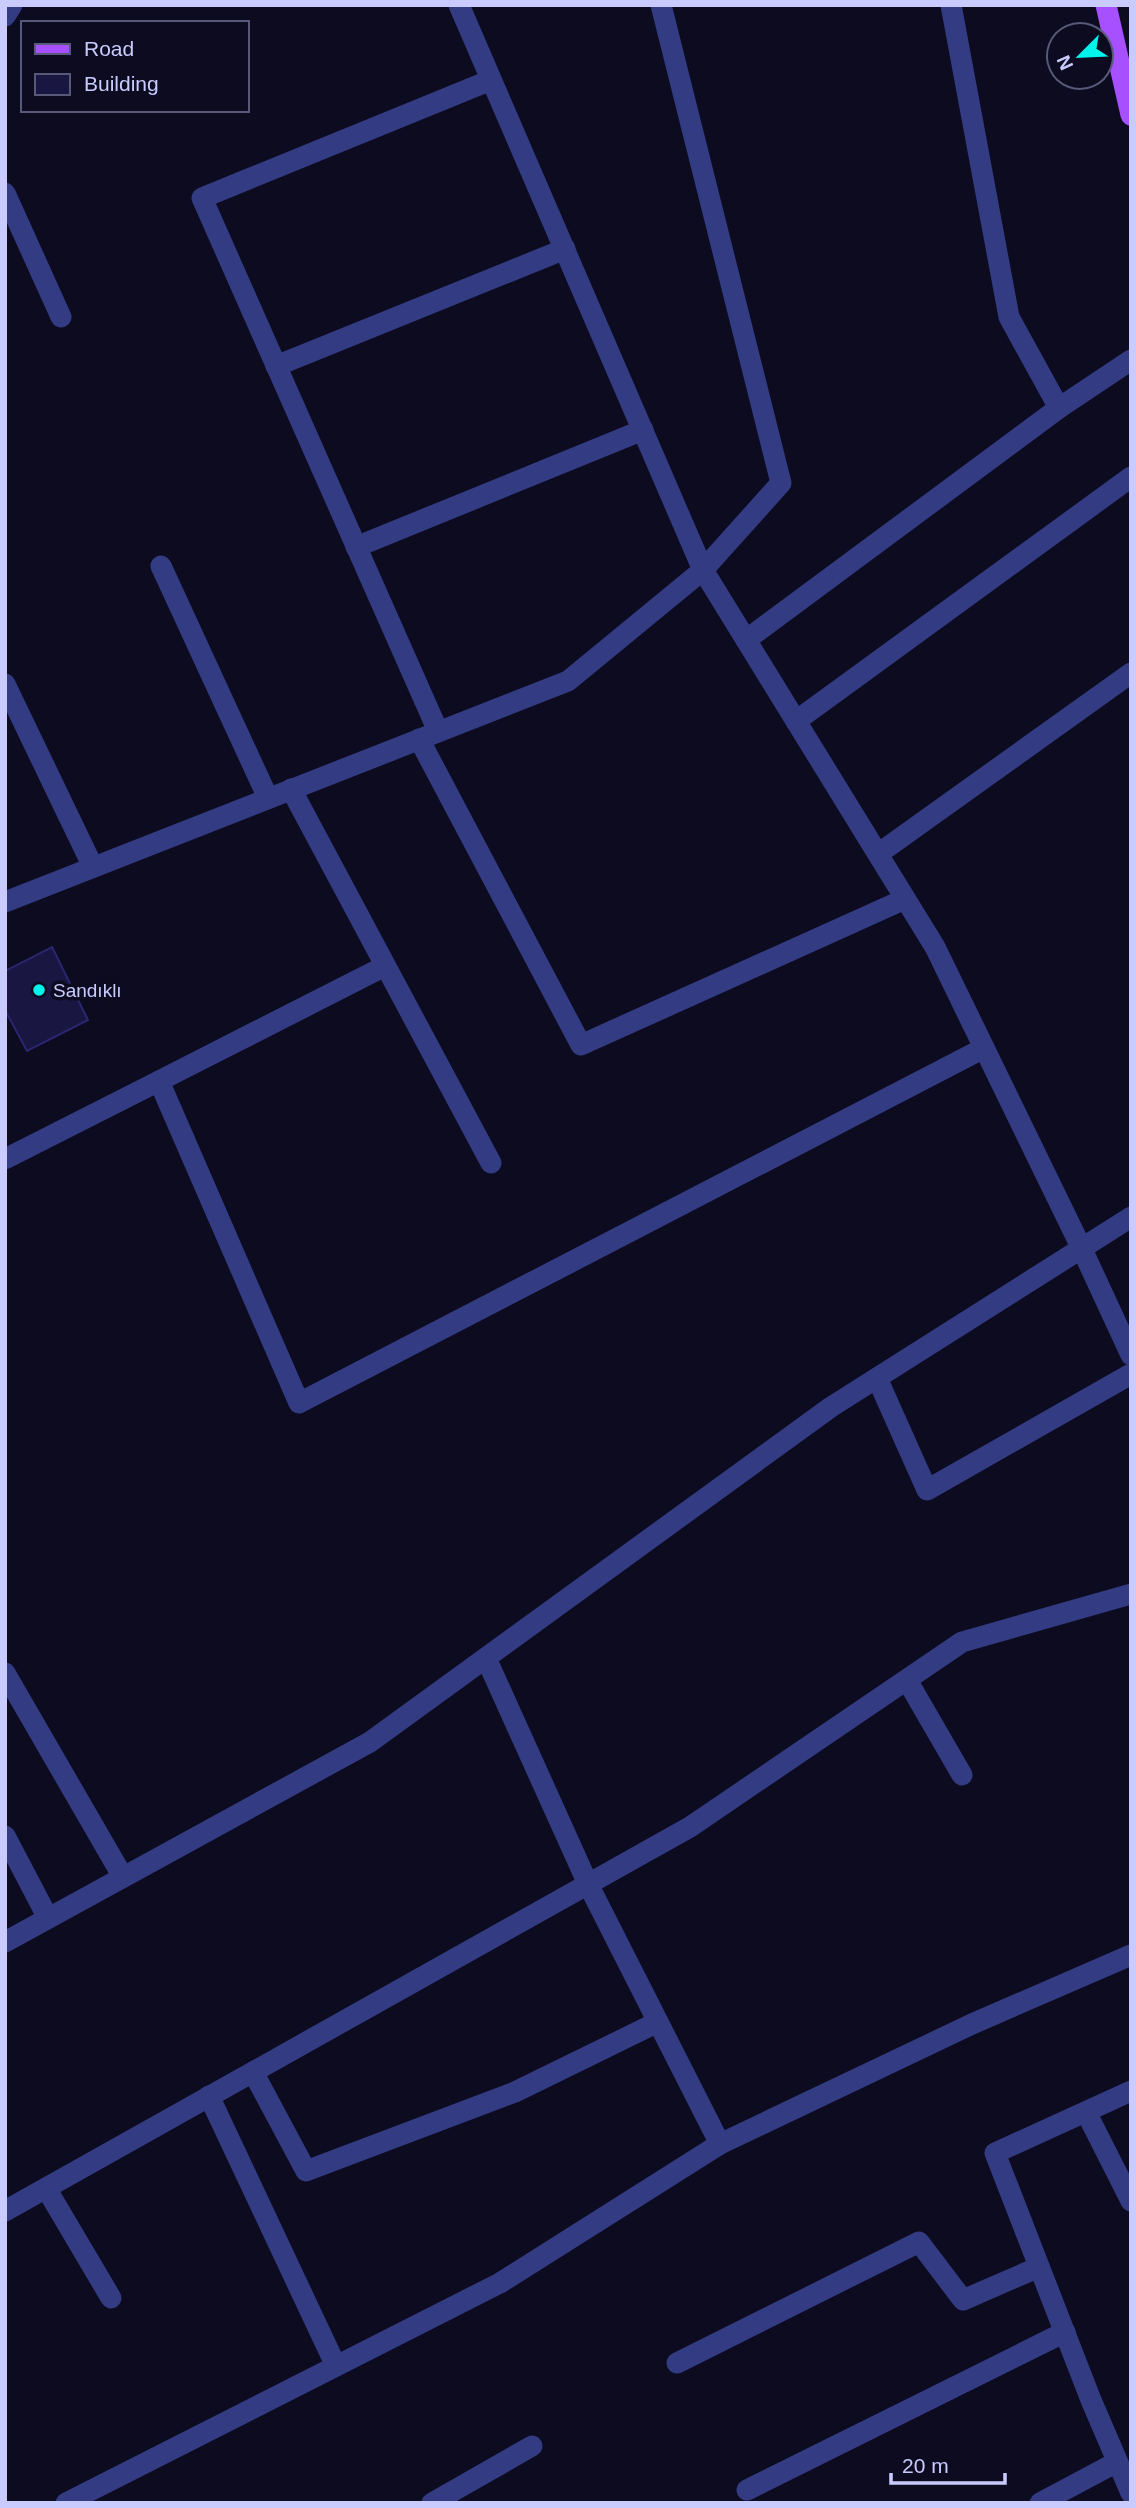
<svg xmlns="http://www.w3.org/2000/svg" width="1136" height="2508" viewBox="0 0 1136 2508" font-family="Helvetica,sans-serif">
<rect width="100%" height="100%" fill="#0c0b20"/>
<!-- building -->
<path fill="#191642" stroke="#2b266f" stroke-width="2" d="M 52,947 L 88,1020 L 27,1051 L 5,1010 L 5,971 Z"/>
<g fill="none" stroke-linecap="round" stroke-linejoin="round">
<!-- street -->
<g stroke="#333b82" stroke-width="21">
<path d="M 459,5 L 703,570 L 935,947 L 1081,1247 L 1131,1355"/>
<path d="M 951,5 L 1009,317 L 1059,408"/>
<path d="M 5,16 L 12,5"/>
<path d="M 5,193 L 61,317"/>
<path d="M 276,366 L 565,249"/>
<path d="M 356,547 L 643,430"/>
<path d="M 161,566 L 268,798"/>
<path d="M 746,640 L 1059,408 L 1131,360"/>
<path d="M 5,684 L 93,867"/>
<path d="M 796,721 L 1131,477"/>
<path d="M 438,731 L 202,198 L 491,80"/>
<path d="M 419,739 L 581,1045 L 905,899"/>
<path d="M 291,789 L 491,1163"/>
<path d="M 878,854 L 1131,673"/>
<path d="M 5,902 L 568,681 L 703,570 L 781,483 L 661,5"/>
<path d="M 159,1081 L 385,966"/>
<path d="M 5,1159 L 159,1081 L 299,1403 L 984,1048"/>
<path d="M 877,1378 L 927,1490 L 1131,1374"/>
<path d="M 486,1658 L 588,1884 L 720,2144"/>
<path d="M 5,1673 L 123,1877"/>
<path d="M 907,1680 L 962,1775"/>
<path d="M 5,1836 L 48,1918"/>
<path d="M 5,1942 L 370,1742 L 831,1407 L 1131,1217"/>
<path d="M 253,2072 L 306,2171 L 515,2092 L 658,2022"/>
<path d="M 1131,2091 L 995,2153 L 1091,2400 L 1131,2493"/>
<path d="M 209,2096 L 336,2366"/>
<path d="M 1086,2112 L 1131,2201"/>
<path d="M 46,2188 L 111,2298"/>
<path d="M 5,2211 L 690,1827 L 962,1642 L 1131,1594"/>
<path d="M 677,2363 L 919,2242 L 963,2300 L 1039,2267"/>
<path d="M 747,2490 L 1065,2332"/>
<path d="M 66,2503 L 500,2283 L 720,2144 L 972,2024 L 1131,1955"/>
<path d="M 432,2503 L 532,2446"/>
<path d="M 1040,2503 L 1117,2462"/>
</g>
<!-- primary -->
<path stroke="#a650ff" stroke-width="21" d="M 1106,5 L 1131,115"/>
</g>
<!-- markers -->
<circle fill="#00f4eb" stroke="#0c0b20" stroke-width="2.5" cx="39" cy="990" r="7"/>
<g text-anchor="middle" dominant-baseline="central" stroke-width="7" stroke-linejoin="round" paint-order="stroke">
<!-- poi labels -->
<g font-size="19" fill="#c9cbff" stroke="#0c0b20" text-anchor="start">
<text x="53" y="990">Sandıklı</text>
</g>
</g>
<!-- border -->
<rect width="1136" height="2508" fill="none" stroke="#c9cbff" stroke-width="14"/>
<!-- legend -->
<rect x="21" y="21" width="228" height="91" fill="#0c0b20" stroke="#585879" stroke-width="2"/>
<rect x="35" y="44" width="35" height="10" fill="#a650ff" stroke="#585879" stroke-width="2"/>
<text x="84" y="56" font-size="21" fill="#c9cbff">Road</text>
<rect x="35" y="74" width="35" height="21" fill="#191642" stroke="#585879" stroke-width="2"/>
<text x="84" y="91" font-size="21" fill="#c9cbff">Building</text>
<!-- north arrow -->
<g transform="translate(1080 56) rotate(246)"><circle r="33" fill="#0c0b20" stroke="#585879" stroke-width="2"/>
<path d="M0-5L12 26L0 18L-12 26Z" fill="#00f4eb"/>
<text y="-10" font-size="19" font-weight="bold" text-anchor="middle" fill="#c9cbff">N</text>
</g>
<!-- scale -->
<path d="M891 2473v10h114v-10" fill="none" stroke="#c9cbff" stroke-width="3.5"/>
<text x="902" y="2473" font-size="21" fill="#c9cbff" stroke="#0c0b20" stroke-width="5" paint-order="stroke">20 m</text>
</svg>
